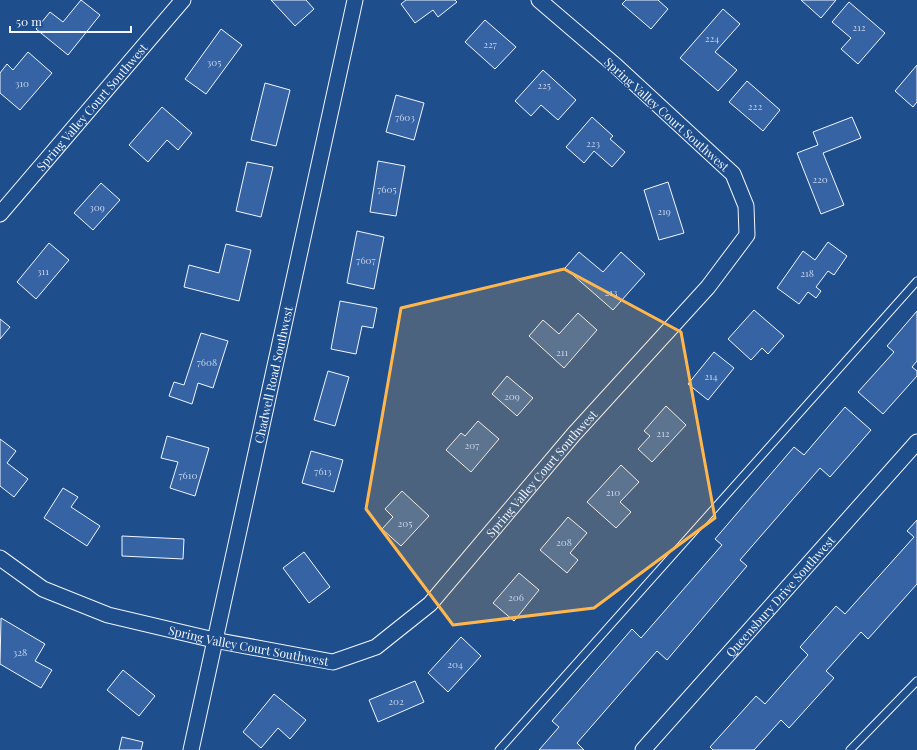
<svg xmlns="http://www.w3.org/2000/svg" width="917" height="750" viewBox="0 0 917 750" font-family="'Playfair Display',serif">
<rect width="100%" height="100%" fill="#1f4e8c"/>
<!-- building -->
<g fill="#3563a3" stroke="#f2f6ff">
<path d="M 81,0 L 100,15 L 68,55 L 36,29 L 50,12 L 63,22 Z"/>
<path d="M 271,0 L 306,0 L 314,9 L 295,26 Z"/>
<path d="M 406,0 L 455,0 L 457,2 L 438,17 L 433,10 L 415,23 L 401,4 Z"/>
<path d="M 626,0 L 658,0 L 668,9 L 651,29 L 622,4 Z"/>
<path d="M 801,0 L 836,0 L 821,18 Z"/>
<path d="M 849,2 L 885,33 L 858,64 L 841,49 L 851,38 L 832,22 Z"/>
<path d="M 723,9 L 740,24 L 715,52 L 737,70 L 718,91 L 680,58 Z"/>
<path d="M 485,20 L 516,47 L 495,69 L 465,42 Z"/>
<path d="M 221,29 L 242,45 L 206,94 L 185,79 Z"/>
<path d="M 28,52 L 52,73 L 20,110 L 0,93 L 0,73 L 7,64 L 13,70 Z"/>
<path d="M 917,65 L 917,102 L 913,107 L 895,91 Z"/>
<path d="M 543,70 L 576,100 L 558,120 L 541,105 L 531,116 L 515,101 Z"/>
<path d="M 747,81 L 780,110 L 763,131 L 729,102 Z"/>
<path d="M 265,83 L 290,90 L 276,146 L 251,140 Z"/>
<path d="M 396,95 L 424,103 L 414,140 L 386,132 Z"/>
<path d="M 162,107 L 192,133 L 178,150 L 167,140 L 148,162 L 129,145 Z"/>
<path d="M 592,117 L 613,136 L 610,139 L 625,152 L 612,167 L 594,151 L 584,163 L 566,147 Z"/>
<path d="M 852,117 L 861,138 L 823,153 L 844,205 L 821,214 L 797,153 L 818,145 L 813,132 Z"/>
<path d="M 378,161 L 405,166 L 396,216 L 370,212 Z"/>
<path d="M 247,162 L 273,167 L 261,217 L 236,211 Z"/>
<path d="M 668,182 L 684,233 L 659,240 L 644,190 Z"/>
<path d="M 101,183 L 120,200 L 93,230 L 74,213 Z"/>
<path d="M 357,231 L 384,237 L 374,289 L 347,283 Z"/>
<path d="M 828,242 L 847,256 L 834,275 L 828,271 L 816,287 L 821,291 L 816,298 L 808,292 L 799,304 L 777,288 L 803,251 L 815,260 Z"/>
<path d="M 49,243 L 69,260 L 36,299 L 17,282 Z"/>
<path d="M 226,244 L 251,250 L 239,301 L 184,287 L 189,265 L 219,273 Z"/>
<path d="M 579,252 L 603,272 L 621,252 L 645,274 L 613,310 L 565,268 Z"/>
<path d="M 340,301 L 377,308 L 373,328 L 362,326 L 356,354 L 331,349 Z"/>
<path d="M 754,310 L 784,336 L 768,354 L 762,348 L 751,360 L 728,339 Z"/>
<path d="M 917,311 L 917,361 L 912,367 L 917,371 L 917,376 L 883,414 L 858,392 L 894,352 L 887,346 Z"/>
<path d="M 578,313 L 597,330 L 564,368 L 529,336 L 543,320 L 559,334 Z"/>
<path d="M 0,319 L 10,327 L 0,339 Z"/>
<path d="M 201,333 L 228,341 L 213,388 L 198,383 L 192,404 L 169,396 L 174,382 L 184,385 Z"/>
<path d="M 714,352 L 734,368 L 708,400 L 688,384 Z"/>
<path d="M 328,371 L 349,377 L 335,426 L 314,420 Z"/>
<path d="M 507,376 L 533,398 L 517,416 L 492,394 Z"/>
<path d="M 666,406 L 686,425 L 652,462 L 638,449 L 650,436 L 644,431 Z"/>
<path d="M 845,407 L 871,430 L 830,477 L 820,468 L 740,560 L 747,566 L 667,660 L 657,651 L 577,743 L 584,750 L 539,750 L 559,727 L 552,721 L 632,629 L 641,638 L 722,545 L 715,539 L 794,447 L 804,455 Z"/>
<path d="M 478,421 L 499,439 L 471,472 L 446,450 L 461,433 L 465,436 Z"/>
<path d="M 167,436 L 209,448 L 195,496 L 170,488 L 178,462 L 161,458 Z"/>
<path d="M 0,439 L 16,451 L 7,463 L 28,479 L 14,497 L 0,486 Z"/>
<path d="M 311,451 L 343,460 L 334,492 L 302,483 Z"/>
<path d="M 621,465 L 639,482 L 620,502 L 631,512 L 616,528 L 587,502 Z"/>
<path d="M 63,488 L 78,497 L 71,507 L 100,526 L 87,546 L 44,518 Z"/>
<path d="M 402,491 L 429,516 L 401,546 L 382,529 L 393,517 L 385,509 Z"/>
<path d="M 568,517 L 587,533 L 570,553 L 578,560 L 567,573 L 540,550 Z"/>
<path d="M 917,520 L 917,584 L 868,639 L 861,632 L 826,671 L 834,678 L 789,728 L 781,720 L 754,750 L 713,750 L 710,747 L 756,696 L 765,704 L 808,655 L 800,647 L 836,606 L 845,614 L 914,537 L 907,531 Z"/>
<path d="M 122,536 L 184,539 L 183,559 L 122,556 Z"/>
<path d="M 304,552 L 330,587 L 309,603 L 283,568 Z"/>
<path d="M 519,573 L 539,590 L 514,621 L 493,603 Z"/>
<path d="M 1,618 L 45,644 L 35,661 L 52,670 L 41,688 L 0,664 Z"/>
<path d="M 461,637 L 481,656 L 448,692 L 428,673 Z"/>
<path d="M 123,670 L 155,696 L 139,716 L 107,690 Z"/>
<path d="M 415,681 L 424,702 L 378,722 L 369,700 Z"/>
<path d="M 274,694 L 306,720 L 290,739 L 278,728 L 261,748 L 243,732 Z"/>
<path d="M 122,737 L 143,742 L 141,750 L 119,750 Z"/>
</g>
<g fill="none" stroke-linecap="round" stroke-linejoin="round">
<!-- service casing -->
<g stroke="#f2f6ff" stroke-width="9">
<g id="service">
<path d="M 499,750 L 917,281"/>
<path d="M 850,750 L 917,681"/>
</g>
</g>
<!-- minor casing -->
<g stroke="#f2f6ff" stroke-width="17">
<g id="minor">
<path id="s1" d="M 0,214 L 183,0"/>
<path id="s2" d="M 0,558 L 43,589 L 108,615 L 214,640 L 333,662 L 376,647 L 430,604 L 574,434 L 708,287 L 747,235 L 746,206 L 733,174 L 616,66 L 539,0"/>
<path id="s3" d="M 191,750 L 355,0"/>
<path id="s4" d="M 643,750 L 917,442"/>
</g>
</g>
<!-- service -->
<use href="#service" stroke="#1f4e8c" stroke-width="7"/>
<!-- minor -->
<use href="#minor" stroke="#1f4e8c" stroke-width="15"/>
</g>
<!-- marked area -->
<path fill="#ffb74d" fill-opacity="0.2" stroke="#ffb74d" stroke-width="3" stroke-linejoin="round" d="M 564,269 L 681,332 L 715,518 L 594,608 L 453,625 L 366,509 L 401,308 Z"/>
<g text-anchor="middle" dominant-baseline="central" stroke-width="3" stroke-linejoin="round" paint-order="stroke">
<!-- number labels -->
<g font-size="10" fill="#c3d1e8">
<text x="859" y="27">212</text>
<text x="712" y="38">224</text>
<text x="490" y="44">227</text>
<text x="214" y="62">305</text>
<text x="22" y="83">310</text>
<text x="544" y="85">225</text>
<text x="755" y="106">222</text>
<text x="405" y="117">7603</text>
<text x="593" y="143">223</text>
<text x="820" y="179">220</text>
<text x="387" y="189">7605</text>
<text x="97" y="207">309</text>
<text x="664" y="211">219</text>
<text x="366" y="260">7607</text>
<text x="43" y="271">311</text>
<text x="807" y="273">218</text>
<text x="611" y="292">213</text>
<text x="562" y="352">211</text>
<text x="207" y="362">7608</text>
<text x="711" y="376">214</text>
<text x="512" y="396">209</text>
<text x="663" y="433">212</text>
<text x="472" y="445">207</text>
<text x="323" y="471">7613</text>
<text x="188" y="475">7610</text>
<text x="613" y="492">210</text>
<text x="405" y="523">205</text>
<text x="564" y="542">208</text>
<text x="516" y="597">206</text>
<text x="20" y="652">328</text>
<text x="455" y="664">204</text>
<text x="396" y="701">202</text>
</g>
<!-- street labels -->
<g font-size="12" fill="#f2f6ff" stroke="#1f4e8c">
<text stroke="none"><textPath href="#s1" startOffset="141">Spring Valley Court Southwest</textPath></text>
<text transform="translate(667 114) rotate(42)">Spring Valley Court Southwest</text>
<text stroke="none"><textPath href="#s3" startOffset="384">Chadwell Road Southwest</textPath></text>
<text stroke="none"><textPath href="#s2" startOffset="639">Spring Valley Court Southwest</textPath></text>
<text stroke="none"><textPath href="#s4" startOffset="206">Queensbury Drive Southwest</textPath></text>
<text stroke="none"><textPath href="#s2" startOffset="267">Spring Valley Court Southwest</textPath></text>
</g>
</g>
<!-- scale -->
<path d="M10 26v6h121v-6" fill="none" stroke="#f2f6ff" stroke-width="2"/>
<text x="16" y="26" font-size="12" fill="#f2f6ff" stroke="#1f4e8c" stroke-width="3" paint-order="stroke">50 m</text>
</svg>
